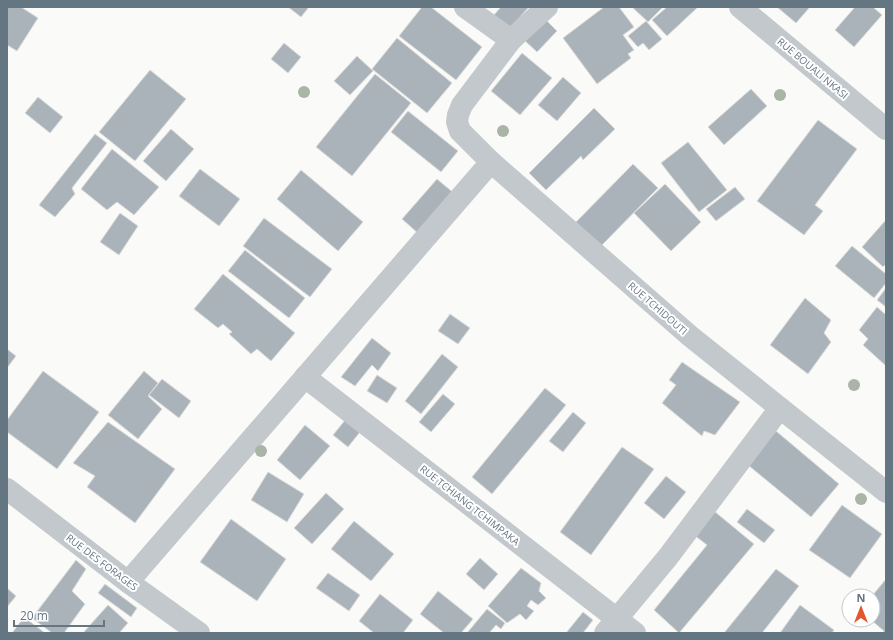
<svg xmlns="http://www.w3.org/2000/svg" width="893" height="640" viewBox="0 0 893 640" font-family="'Open Sans',sans-serif">
<rect width="100%" height="100%" fill="#fafaf8"/>
<!-- building -->
<g fill="#aab3b9" stroke="#dcdcda">
<path d="M 7,7 L 21,7 L 38,18 L 17,51 L 7,45 Z"/>
<path d="M 288,7 L 309,7 L 301,17 Z"/>
<path d="M 422,7 L 431,7 L 482,47 L 456,80 L 399,36 Z"/>
<path d="M 501,7 L 529,7 L 509,29 L 493,16 Z"/>
<path d="M 604,7 L 619,7 L 634,27 L 623,35 L 634,50 L 628,54 L 631,58 L 597,84 L 563,38 Z"/>
<path d="M 632,7 L 663,7 L 648,22 Z"/>
<path d="M 667,7 L 698,7 L 667,36 L 652,20 Z"/>
<path d="M 777,7 L 810,7 L 796,23 Z"/>
<path d="M 855,7 L 873,7 L 882,15 L 854,47 L 835,30 Z"/>
<path d="M 544,18 L 557,31 L 537,52 L 523,39 Z"/>
<path d="M 646,21 L 662,39 L 649,50 L 643,43 L 638,47 L 628,36 Z"/>
<path d="M 397,38 L 452,83 L 427,113 L 372,69 Z"/>
<path d="M 284,43 L 301,57 L 288,73 L 271,59 Z"/>
<path d="M 522,53 L 552,78 L 520,115 L 491,91 Z"/>
<path d="M 357,56 L 373,71 L 350,95 L 334,81 Z"/>
<path d="M 150,70 L 186,99 L 135,161 L 99,132 Z"/>
<path d="M 375,74 L 411,103 L 352,176 L 316,147 Z"/>
<path d="M 563,77 L 581,93 L 557,121 L 538,105 Z"/>
<path d="M 751,89 L 767,106 L 724,145 L 708,127 Z"/>
<path d="M 38,97 L 63,117 L 50,133 L 25,113 Z"/>
<path d="M 594,108 L 615,129 L 583,160 L 581,156 L 546,190 L 529,173 Z"/>
<path d="M 408,111 L 458,151 L 441,172 L 391,132 Z"/>
<path d="M 818,120 L 857,149 L 815,205 L 823,211 L 804,235 L 757,201 Z"/>
<path d="M 171,129 L 194,149 L 166,181 L 143,161 Z"/>
<path d="M 95,134 L 107,143 L 72,188 L 75,194 L 55,217 L 39,205 Z"/>
<path d="M 688,142 L 727,190 L 699,212 L 661,163 Z"/>
<path d="M 112,149 L 159,187 L 134,215 L 117,202 L 107,210 L 81,189 Z"/>
<path d="M 633,164 L 658,188 L 600,247 L 575,223 Z"/>
<path d="M 200,169 L 240,199 L 219,226 L 179,196 Z"/>
<path d="M 301,170 L 363,222 L 338,251 L 277,199 Z"/>
<path d="M 437,179 L 456,195 L 420,235 L 402,219 Z"/>
<path d="M 665,184 L 701,222 L 671,251 L 634,213 Z"/>
<path d="M 735,187 L 745,199 L 716,221 L 706,209 Z"/>
<path d="M 120,213 L 138,226 L 119,255 L 100,242 Z"/>
<path d="M 264,218 L 332,269 L 310,297 L 243,246 Z"/>
<path d="M 885,221 L 886,222 L 886,264 L 883,267 L 862,247 Z"/>
<path d="M 852,246 L 886,274 L 886,283 L 874,298 L 835,266 Z"/>
<path d="M 245,250 L 305,298 L 289,318 L 228,271 Z"/>
<path d="M 223,274 L 295,333 L 271,361 L 257,349 L 251,354 L 229,334 L 232,332 L 223,324 L 218,328 L 194,309 Z"/>
<path d="M 886,288 L 886,307 L 877,300 Z"/>
<path d="M 805,298 L 831,320 L 824,333 L 831,342 L 808,374 L 770,345 Z"/>
<path d="M 877,307 L 886,315 L 886,366 L 863,345 L 868,339 L 859,330 Z"/>
<path d="M 450,314 L 470,328 L 458,344 L 438,331 Z"/>
<path d="M 372,338 L 391,353 L 378,371 L 372,365 L 355,386 L 341,377 Z"/>
<path d="M 7,349 L 16,356 L 7,368 Z"/>
<path d="M 442,354 L 458,367 L 421,414 L 405,401 Z"/>
<path d="M 682,362 L 740,402 L 715,435 L 704,431 L 702,436 L 662,403 L 676,385 L 669,380 Z"/>
<path d="M 43,371 L 99,412 L 57,469 L 7,432 L 7,420 Z"/>
<path d="M 144,371 L 158,383 L 148,396 L 162,409 L 138,439 L 108,415 Z"/>
<path d="M 377,375 L 397,388 L 387,403 L 367,391 Z"/>
<path d="M 162,379 L 191,401 L 179,418 L 149,395 Z"/>
<path d="M 545,388 L 566,405 L 492,494 L 472,477 Z"/>
<path d="M 443,394 L 455,404 L 431,432 L 419,422 Z"/>
<path d="M 573,412 L 586,423 L 563,452 L 549,441 Z"/>
<path d="M 346,419 L 360,432 L 348,447 L 333,435 Z"/>
<path d="M 108,422 L 175,469 L 135,523 L 87,487 L 95,476 L 73,463 Z"/>
<path d="M 305,425 L 330,446 L 300,480 L 277,460 Z"/>
<path d="M 776,431 L 839,484 L 811,517 L 748,465 Z"/>
<path d="M 622,447 L 654,469 L 591,555 L 560,532 Z"/>
<path d="M 268,472 L 304,494 L 287,522 L 251,500 Z"/>
<path d="M 666,476 L 686,492 L 664,519 L 644,503 Z"/>
<path d="M 326,493 L 344,509 L 312,544 L 294,528 Z"/>
<path d="M 842,505 L 882,534 L 850,578 L 809,550 Z"/>
<path d="M 708,506 L 754,544 L 679,633 L 654,610 L 707,545 L 689,531 Z"/>
<path d="M 747,509 L 775,530 L 764,543 L 737,522 Z"/>
<path d="M 231,519 L 286,559 L 257,601 L 200,562 Z"/>
<path d="M 354,521 L 394,554 L 371,581 L 331,549 Z"/>
<path d="M 480,558 L 498,574 L 484,590 L 466,574 Z"/>
<path d="M 76,560 L 86,569 L 72,591 L 85,604 L 64,633 L 52,633 L 32,618 Z"/>
<path d="M 521,568 L 541,583 L 539,591 L 546,598 L 538,605 L 531,600 L 527,606 L 534,611 L 526,620 L 520,614 L 507,623 L 488,606 Z"/>
<path d="M 776,569 L 799,586 L 762,633 L 724,633 Z"/>
<path d="M 328,573 L 360,595 L 349,611 L 316,588 Z"/>
<path d="M 886,579 L 886,633 L 883,633 L 884,631 L 871,620 L 873,620 L 873,596 L 872,596 Z"/>
<path d="M 105,584 L 137,608 L 131,617 L 98,593 Z"/>
<path d="M 7,588 L 16,596 L 7,607 Z"/>
<path d="M 438,591 L 473,619 L 461,633 L 444,633 L 420,614 Z"/>
<path d="M 380,594 L 413,620 L 403,633 L 374,633 L 359,621 Z"/>
<path d="M 108,605 L 128,623 L 119,633 L 83,633 Z"/>
<path d="M 800,605 L 834,630 L 832,633 L 780,633 Z"/>
<path d="M 487,609 L 505,623 L 501,629 L 496,625 L 490,632 L 491,633 L 467,633 Z"/>
<path d="M 583,612 L 593,620 L 583,633 L 566,633 Z"/>
<path d="M 24,617 L 45,633 L 12,633 Z"/>
</g>
<g fill="none" stroke-linecap="round" stroke-linejoin="round">
<!-- minor -->
<g stroke="#c3c8cc" stroke-width="22">
<path d="M 465,7 L 511,40"/>
<path d="M 547,7 L 511,40 L 462,105 L 458,115 L 457,122 L 460,131 L 491,162 L 690,336 L 780,408 L 886,492"/>
<path d="M 740,7 L 886,129"/>
<path d="M 305,377 L 635,633"/>
<path d="M 7,489 L 128,582 L 199,633"/>
<path d="M 128,582 L 491,162"/>
<path d="M 605,633 L 668,557 L 780,408"/>
</g>
</g>
<!-- trees -->
<g fill="#aab4a7">
<circle cx="304" cy="92" r="6"/>
<circle cx="780" cy="95" r="6"/>
<circle cx="503" cy="131" r="6"/>
<circle cx="854" cy="385" r="6"/>
<circle cx="261" cy="451" r="6"/>
<circle cx="861" cy="499" r="6"/>
</g>
<g text-anchor="middle" dominant-baseline="central" stroke-width="4" stroke-linejoin="round" paint-order="stroke">
<!-- street labels -->
<g font-size="10" fill="#657683" stroke="#fff">
<text transform="translate(813 68) rotate(40)">RUE BOUALI NKASI</text>
<text transform="translate(658 308) rotate(41)">RUE TCHIDOUTI</text>
<text transform="translate(470 505) rotate(38)">RUE TCHIANG TCHIMPAKA</text>
<text transform="translate(102 562) rotate(37)">RUE DES FORAGES</text>
</g>
</g>
<!-- border -->
<rect width="893" height="640" fill="none" stroke="#657683" stroke-width="16"/>
<!-- north arrow -->
<g transform="translate(861 608)"><circle r="19" fill="#ffffff" stroke="#c1c8cd"/>
<path d="M0-3L7 15L0 10L-7 15Z" fill="#e4572e"/>
<text y="-6" font-size="11" font-weight="bold" text-anchor="middle" fill="#657683">N</text>
</g>
<!-- scale -->
<path d="M14 620v6h90v-6" fill="none" stroke="#657683" stroke-width="2"/>
<text x="20" y="620" font-size="12" fill="#657683" stroke="#ffffff" stroke-width="3" paint-order="stroke">20 m</text>
</svg>
